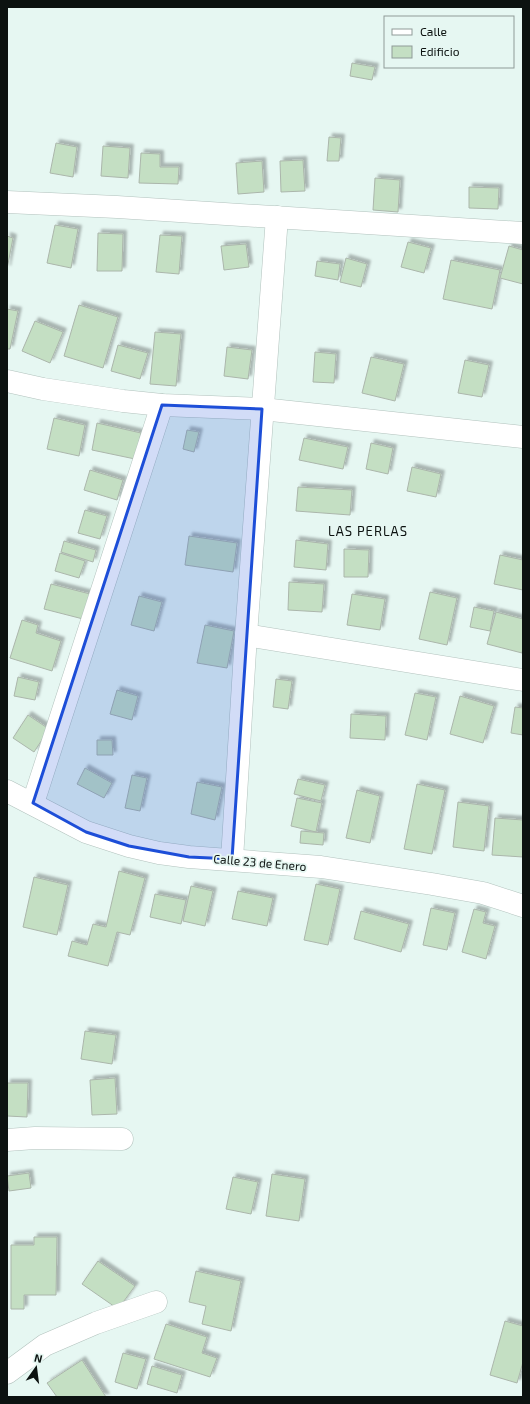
<svg xmlns="http://www.w3.org/2000/svg" width="530" height="1404" viewBox="0 0 530 1404" font-family="'Exo 2',sans-serif">
<defs>
<filter id="shadow"><feDropShadow dx="3.5" dy="-3.5" stdDeviation="1" flood-color="#0004"/></filter>
</defs>
<rect width="100%" height="100%" fill="#e6f7f2"/>
<!-- building -->
<g fill="#c4dfc3" stroke="#abb6ab" filter="url(#shadow)">
<path d="M 352,63 L 375,67 L 372,80 L 350,76 Z"/>
<path d="M 329,137 L 341,138 L 339,161 L 327,161 Z"/>
<path d="M 56,143 L 77,147 L 73,177 L 50,173 Z"/>
<path d="M 103,146 L 130,148 L 128,178 L 101,176 Z"/>
<path d="M 141,153 L 160,154 L 160,167 L 179,167 L 178,184 L 139,183 Z"/>
<path d="M 303,160 L 305,191 L 281,192 L 280,161 Z"/>
<path d="M 262,161 L 264,192 L 238,194 L 236,163 Z"/>
<path d="M 375,178 L 400,180 L 398,212 L 373,210 Z"/>
<path d="M 469,187 L 499,188 L 498,209 L 469,208 Z"/>
<path d="M 55,225 L 78,229 L 71,268 L 47,263 Z"/>
<path d="M 98,233 L 123,234 L 122,271 L 97,271 Z"/>
<path d="M 160,235 L 182,236 L 179,274 L 156,272 Z"/>
<path d="M 7,236 L 13,238 L 7,269 Z"/>
<path d="M 408,242 L 431,248 L 424,273 L 401,267 Z"/>
<path d="M 246,244 L 249,267 L 224,270 L 221,246 Z"/>
<path d="M 509,246 L 523,250 L 523,284 L 500,278 Z"/>
<path d="M 346,258 L 367,264 L 361,287 L 340,282 Z"/>
<path d="M 451,260 L 500,270 L 492,309 L 443,299 Z"/>
<path d="M 317,261 L 340,264 L 338,280 L 315,276 Z"/>
<path d="M 79,305 L 118,317 L 103,368 L 64,356 Z"/>
<path d="M 7,309 L 18,311 L 10,349 L 7,349 Z"/>
<path d="M 35,321 L 63,332 L 50,363 L 22,351 Z"/>
<path d="M 155,332 L 181,334 L 176,386 L 150,384 Z"/>
<path d="M 118,345 L 148,353 L 140,379 L 111,371 Z"/>
<path d="M 227,347 L 252,350 L 248,379 L 224,376 Z"/>
<path d="M 315,352 L 336,354 L 334,383 L 313,382 Z"/>
<path d="M 371,357 L 404,364 L 395,401 L 362,393 Z"/>
<path d="M 465,360 L 489,365 L 482,397 L 458,393 Z"/>
<path d="M 54,418 L 85,425 L 79,456 L 47,449 Z"/>
<path d="M 97,423 L 141,433 L 135,459 L 92,450 Z"/>
<path d="M 187,430 L 199,432 L 194,452 L 183,449 Z"/>
<path d="M 304,438 L 348,447 L 343,469 L 299,460 Z"/>
<path d="M 371,443 L 393,448 L 388,474 L 366,469 Z"/>
<path d="M 412,467 L 441,474 L 436,497 L 407,491 Z"/>
<path d="M 90,470 L 123,480 L 117,500 L 84,490 Z"/>
<path d="M 298,487 L 352,490 L 350,515 L 296,511 Z"/>
<path d="M 85,510 L 107,516 L 100,539 L 78,533 Z"/>
<path d="M 189,536 L 237,543 L 233,572 L 185,565 Z"/>
<path d="M 296,540 L 328,544 L 326,570 L 294,567 Z"/>
<path d="M 64,541 L 96,550 L 93,562 L 61,552 Z"/>
<path d="M 344,549 L 369,550 L 368,577 L 344,577 Z"/>
<path d="M 60,553 L 85,561 L 79,578 L 55,571 Z"/>
<path d="M 500,555 L 523,560 L 523,590 L 494,584 Z"/>
<path d="M 289,582 L 324,584 L 322,612 L 288,610 Z"/>
<path d="M 51,584 L 94,595 L 87,620 L 44,609 Z"/>
<path d="M 430,592 L 457,598 L 447,645 L 419,639 Z"/>
<path d="M 352,594 L 385,599 L 380,630 L 347,625 Z"/>
<path d="M 139,596 L 162,602 L 154,631 L 131,625 Z"/>
<path d="M 474,607 L 494,611 L 490,631 L 470,627 Z"/>
<path d="M 496,612 L 523,619 L 523,648 L 522,653 L 487,644 Z"/>
<path d="M 22,620 L 38,625 L 36,633 L 61,641 L 52,671 L 10,658 Z"/>
<path d="M 205,625 L 234,631 L 227,668 L 197,663 Z"/>
<path d="M 18,677 L 39,682 L 35,700 L 14,696 Z"/>
<path d="M 276,679 L 292,681 L 288,709 L 273,707 Z"/>
<path d="M 117,690 L 138,696 L 132,720 L 110,714 Z"/>
<path d="M 415,693 L 436,697 L 427,740 L 405,735 Z"/>
<path d="M 460,696 L 494,706 L 483,743 L 450,734 Z"/>
<path d="M 515,707 L 523,708 L 523,735 L 511,733 Z"/>
<path d="M 351,714 L 386,716 L 385,740 L 350,738 Z"/>
<path d="M 28,715 L 49,729 L 34,752 L 13,738 Z"/>
<path d="M 97,740 L 112,740 L 113,755 L 97,755 Z"/>
<path d="M 85,768 L 112,783 L 104,798 L 77,784 Z"/>
<path d="M 132,775 L 147,778 L 140,811 L 125,808 Z"/>
<path d="M 298,779 L 325,785 L 321,801 L 294,794 Z"/>
<path d="M 197,782 L 222,787 L 215,820 L 191,814 Z"/>
<path d="M 417,784 L 445,790 L 432,854 L 404,849 Z"/>
<path d="M 357,790 L 380,796 L 370,843 L 346,838 Z"/>
<path d="M 297,798 L 322,803 L 316,832 L 291,826 Z"/>
<path d="M 458,802 L 489,806 L 484,851 L 453,847 Z"/>
<path d="M 495,818 L 523,820 L 523,857 L 492,855 Z"/>
<path d="M 301,831 L 324,833 L 323,845 L 300,843 Z"/>
<path d="M 119,871 L 145,878 L 130,935 L 117,932 L 108,966 L 68,956 L 72,941 L 87,945 L 93,924 L 106,927 Z"/>
<path d="M 34,877 L 68,885 L 57,935 L 23,927 Z"/>
<path d="M 316,884 L 340,889 L 328,945 L 304,940 Z"/>
<path d="M 191,886 L 213,891 L 205,926 L 183,921 Z"/>
<path d="M 238,891 L 273,898 L 267,926 L 232,919 Z"/>
<path d="M 155,894 L 186,900 L 181,924 L 150,917 Z"/>
<path d="M 431,908 L 455,913 L 447,950 L 423,945 Z"/>
<path d="M 474,909 L 486,912 L 483,923 L 495,926 L 486,959 L 462,952 Z"/>
<path d="M 361,911 L 409,924 L 401,952 L 354,939 Z"/>
<path d="M 85,1031 L 116,1035 L 112,1064 L 81,1059 Z"/>
<path d="M 115,1078 L 117,1114 L 92,1115 L 90,1080 Z"/>
<path d="M 7,1083 L 28,1083 L 27,1117 L 7,1116 Z"/>
<path d="M 29,1173 L 31,1188 L 9,1191 L 7,1176 Z"/>
<path d="M 272,1174 L 305,1179 L 299,1221 L 266,1216 Z"/>
<path d="M 233,1177 L 258,1182 L 251,1214 L 226,1209 Z"/>
<path d="M 34,1237 L 57,1237 L 56,1295 L 24,1295 L 24,1309 L 11,1309 L 11,1245 L 34,1245 Z"/>
<path d="M 98,1261 L 135,1286 L 118,1309 L 82,1284 Z"/>
<path d="M 196,1271 L 241,1281 L 231,1331 L 202,1324 L 206,1306 L 189,1302 Z"/>
<path d="M 505,1321 L 523,1326 L 523,1362 L 517,1383 L 490,1375 Z"/>
<path d="M 166,1324 L 207,1337 L 202,1353 L 217,1358 L 210,1377 L 154,1359 Z"/>
<path d="M 123,1353 L 146,1359 L 137,1389 L 115,1382 Z"/>
<path d="M 82,1360 L 106,1397 L 57,1397 L 47,1383 Z"/>
<path d="M 152,1366 L 182,1375 L 177,1393 L 147,1384 Z"/>
</g>
<g fill="none" stroke-linecap="round" stroke-linejoin="round">
<!-- street casing -->
<g stroke="#b2c2bd" stroke-width="23">
<g id="street">
<path d="M 7,202 L 117,207 L 523,233"/>
<path d="M 7,381 L 43,389 L 123,401 L 162,405 L 262,409 L 523,437"/>
<path d="M 246,635 L 523,680"/>
<path d="M 7,791 L 86,832 L 129,846 L 159,853 L 189,857 L 321,867 L 432,884 L 483,893 L 523,906"/>
<path d="M 33,803 L 162,405"/>
<path d="M 232,859 L 246,635 L 277,217"/>
<path d="M 7,1140 L 35,1138 L 122,1139"/>
<path d="M 7,1373 L 45,1345 L 96,1323 L 156,1302"/>
</g>
</g>
<!-- street -->
<use href="#street" stroke="#fff" stroke-width="22"/>
</g>
<!-- marked area -->
<path fill="#1d4ed8" fill-opacity="0.2" stroke="#1d4ed8" stroke-width="3" stroke-linejoin="round" d="M 162,405 L 262,409 L 232,859 L 189,857 L 129,846 L 86,832 L 33,803 Z"/>
<g text-anchor="middle" dominant-baseline="central" stroke-width="3.5" stroke-linejoin="round" paint-order="stroke">
<!-- street labels -->
<g font-size="12" fill="#0c1210" stroke="#e6f7f2">
<text transform="translate(260 862) rotate(5)">Calle 23 de Enero</text>
</g>
<!-- neighbourhood labels -->
<g font-size="13" letter-spacing="1" fill="#0c1210" stroke="#e6f7f2">
<text x="368" y="531">LAS PERLAS</text>
</g>
</g>
<!-- border -->
<rect width="530" height="1404" fill="none" stroke="#0c1210" stroke-width="16"/>
<!-- legend -->
<rect x="384" y="16" width="130" height="52" fill="#e6f7f2" stroke="#8f9b98"/>
<rect x="392" y="29" width="20" height="6" fill="#ffffff" stroke="#8f9b98"/>
<text x="420" y="36" font-size="12" fill="#0c1210">Calle</text>
<rect x="392" y="46" width="20" height="12" fill="#c4dfc3" stroke="#8f9b98"/>
<text x="420" y="56" font-size="12" fill="#0c1210">Edificio</text>
<!-- north arrow -->
<g transform="translate(36 1368) rotate(14)" stroke="#e6f7f2" stroke-width="3" paint-order="stroke">
<path d="M0-3L7 15L0 10L-7 15Z" fill="#0c1210"/>
<text y="-6" font-size="11" font-weight="bold" text-anchor="middle" fill="#0c1210">N</text>
</g>
</svg>
